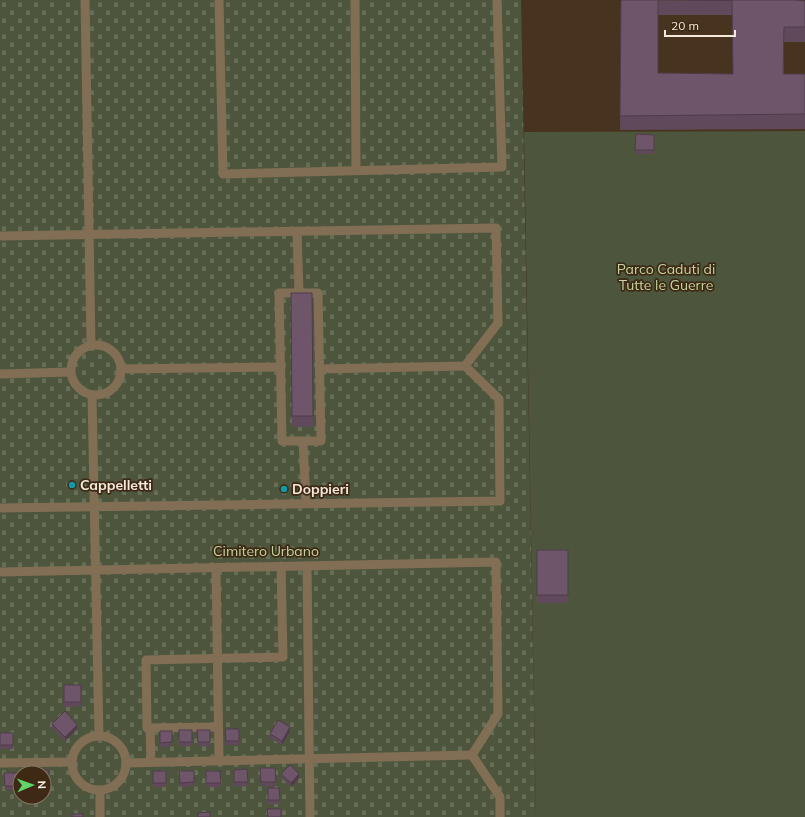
<svg xmlns="http://www.w3.org/2000/svg" width="805" height="817" viewBox="0 0 805 817" font-family="Mulish,sans-serif">
<defs>
<pattern id="cemetery-stones" width="16" height="16" patternUnits="userSpaceOnUse"><rect width="16" height="16" fill="#4d563d"/><path d="M2 7V4a2 2 0 0 1 4 0v3zM10 15v-3a2 2 0 0 1 4 0v3z" fill="#676e58"/></pattern>
</defs>
<rect width="100%" height="100%" fill="#48331e"/>
<!-- cemetery -->
<path fill="url(#cemetery-stones)" fill-rule="evenodd" d="M 0,0 L 521,0 L 536,817 L 0,817 ZM 20,773 L 44,773 L 44,797 L 20,797 Z"/>
<!-- park -->
<path fill="#4d563d" d="M 805,131 L 805,817 L 536,817 L 524,132 Z"/>
<g fill="none" stroke-linecap="round" stroke-linejoin="round">
<!-- lane -->
<g stroke="#816e54" stroke-width="9">
<path d="M 85,0 L 91,345"/>
<path d="M 219,0 L 223,174 L 502,167 L 497,0"/>
<path d="M 355,0 L 356,170"/>
<path d="M 297,231 L 299,293"/>
<path d="M 0,236 L 496,228 L 498,323 L 465,366 L 499,399 L 500,501 L 0,508"/>
<path d="M 279,293 L 318,293 L 321,441 L 282,441 Z"/>
<circle cx="96" cy="370" r="25"/>
<path d="M 121,369 L 281,367"/>
<path d="M 320,369 L 465,366"/>
<path d="M 0,374 L 70,372"/>
<path d="M 92,395 L 99,736"/>
<path d="M 303,441 L 306,503"/>
<path d="M 307,566 L 310,817"/>
<path d="M 216,568 L 219,760"/>
<path d="M 0,572 L 496,562 L 498,714 L 472,755 L 500,797 L 500,817"/>
<path d="M 218,727 L 147,728 L 146,660 L 283,657 L 281,566"/>
<path d="M 150,728 L 151,762"/>
<circle cx="99" cy="763" r="27"/>
<path d="M 0,763 L 72,762"/>
<path d="M 126,763 L 472,755"/>
<path d="M 100,790 L 100,817"/>
</g>
</g>
<!-- wall -->
<g fill="#5f495a" fill-rule="evenodd">
<path d="M 621,0 L 805,1 L 805,42 L 784,42 L 784,74 L 805,74 L 805,129 L 620,130 ZM 658,15 L 732,15 L 733,74 L 658,73 Z"/>
<path d="M 636,134 L 654,135 L 654,154 L 635,154 Z"/>
<path d="M 291,293 L 312,293 L 313,427 L 292,427 Z"/>
<rect x="537" y="550" width="31" height="53"/>
<path d="M 64,685 L 81,685 L 81,706 L 64,707 Z"/>
<path d="M 52,724 L 77,729 L 65,741 L 52,728 Z"/>
<path d="M 225,729 L 239,741 L 239,745 L 226,745 Z"/>
<rect x="179" y="730" width="13" height="16"/>
<path d="M 197,730 L 210,730 L 210,746 L 198,746 Z"/>
<path d="M 160,731 L 172,731 L 172,746 L 160,747 Z"/>
<path d="M 290,731 L 282,745 L 270,738 L 270,734 Z"/>
<rect x="0" y="733" width="13" height="16"/>
<path d="M 260,768 L 275,768 L 276,786 L 261,786 Z"/>
<path d="M 247,769 L 248,786 L 234,786 L 234,770 Z"/>
<path d="M 48,770 L 49,790 L 44,790 L 44,773 Z"/>
<rect x="153" y="771" width="13" height="16"/>
<path d="M 179,771 L 194,771 L 194,786 L 180,787 Z"/>
<path d="M 206,771 L 220,771 L 221,787 L 206,787 Z"/>
<path d="M 4,773 L 20,773 L 20,790 L 5,790 Z"/>
<path d="M 281,774 L 299,778 L 291,787 L 281,778 Z"/>
<path d="M 268,788 L 279,788 L 280,804 L 268,804 Z"/>
</g>
<!-- shaded-wall -->
<g fill="#4e3c4a">
<path d="M 77,725 L 77,729 L 65,741 L 65,737 Z"/>
<path d="M 290,727 L 290,731 L 282,745 L 282,741 Z"/>
<path d="M 299,774 L 299,778 L 291,787 L 291,783 Z"/>
</g>
<!-- building -->
<g fill="#6f5569" stroke="#4e3c4a">
<path d="M 621,0 L 658,0 L 658,73 L 733,74 L 732,0 L 688,0 L 795,0 L 805,1 L 805,27 L 784,27 L 783,74 L 805,74 L 805,114 L 620,116 Z"/>
<path d="M 636,134 L 654,135 L 654,150 L 635,150 Z"/>
<path d="M 291,293 L 312,293 L 313,416 L 292,416 Z"/>
<rect x="537" y="550" width="31" height="45"/>
<rect x="64" y="685" width="17" height="17"/>
<path d="M 65,711 L 77,725 L 65,737 L 52,724 Z"/>
<path d="M 278,720 L 290,727 L 282,741 L 270,734 Z"/>
<path d="M 225,729 L 239,729 L 239,741 L 226,741 Z"/>
<rect x="179" y="730" width="13" height="12"/>
<path d="M 197,730 L 210,730 L 210,742 L 198,742 Z"/>
<path d="M 160,731 L 172,731 L 172,742 L 160,743 Z"/>
<rect x="0" y="733" width="13" height="12"/>
<path d="M 290,765 L 299,774 L 291,783 L 281,774 Z"/>
<path d="M 260,768 L 275,768 L 276,782 L 261,782 Z"/>
<path d="M 247,769 L 248,782 L 234,782 L 234,770 Z"/>
<path d="M 30,770 L 48,770 L 49,786 L 44,786 L 44,773 L 30,773 Z"/>
<rect x="153" y="771" width="13" height="12"/>
<path d="M 179,771 L 194,771 L 194,782 L 180,783 Z"/>
<path d="M 206,771 L 220,771 L 221,783 L 206,783 Z"/>
<path d="M 4,773 L 20,773 L 20,786 L 5,786 Z"/>
<path d="M 268,788 L 279,788 L 280,800 L 268,800 Z"/>
<path d="M 267,809 L 281,809 L 281,817 L 268,817 Z"/>
<path d="M 210,812 L 210,817 L 198,817 L 198,813 Z"/>
<rect x="72" y="814" width="11" height="3"/>
</g>
<!-- markers -->
<g fill="#0f9aa8" stroke="#3d2914" stroke-width="1.5">
<circle cx="72" cy="485" r="4"/>
<circle cx="284" cy="489" r="4"/>
</g>
<g text-anchor="middle" dominant-baseline="central" stroke-width="3.5" stroke-linejoin="round" paint-order="stroke">
<!-- park labels -->
<g font-size="14" fill="#c4d5a2" stroke="#3d2914">
<text x="666" y="269">Parco Caduti di<tspan x="666" dy="16">Tutte le Guerre</tspan></text>
<text x="266" y="551">Cimitero Urbano</text>
</g>
<!-- poi labels -->
<g font-size="14" font-weight="bold" fill="#f6e9dc" stroke="#3d2914" text-anchor="start">
<text x="80" y="485">Cappelletti</text>
<text x="292" y="489">Doppieri</text>
</g>
</g>
<!-- north arrow -->
<g transform="translate(32 785) rotate(88)"><circle r="19" fill="#3d2914" stroke="#877664"/>
<path d="M0-3L7 15L0 10L-7 15Z" fill="#62d469"/>
<text y="-6" font-size="11" font-weight="bold" text-anchor="middle" fill="#f6e9dc">N</text>
</g>
<!-- scale -->
<path d="M665 30v6h70v-6" fill="none" stroke="#f6e9dc" stroke-width="2"/>
<text x="671" y="30" font-size="12" fill="#f6e9dc" stroke="#3d2914" stroke-width="3" paint-order="stroke">20 m</text>
</svg>
